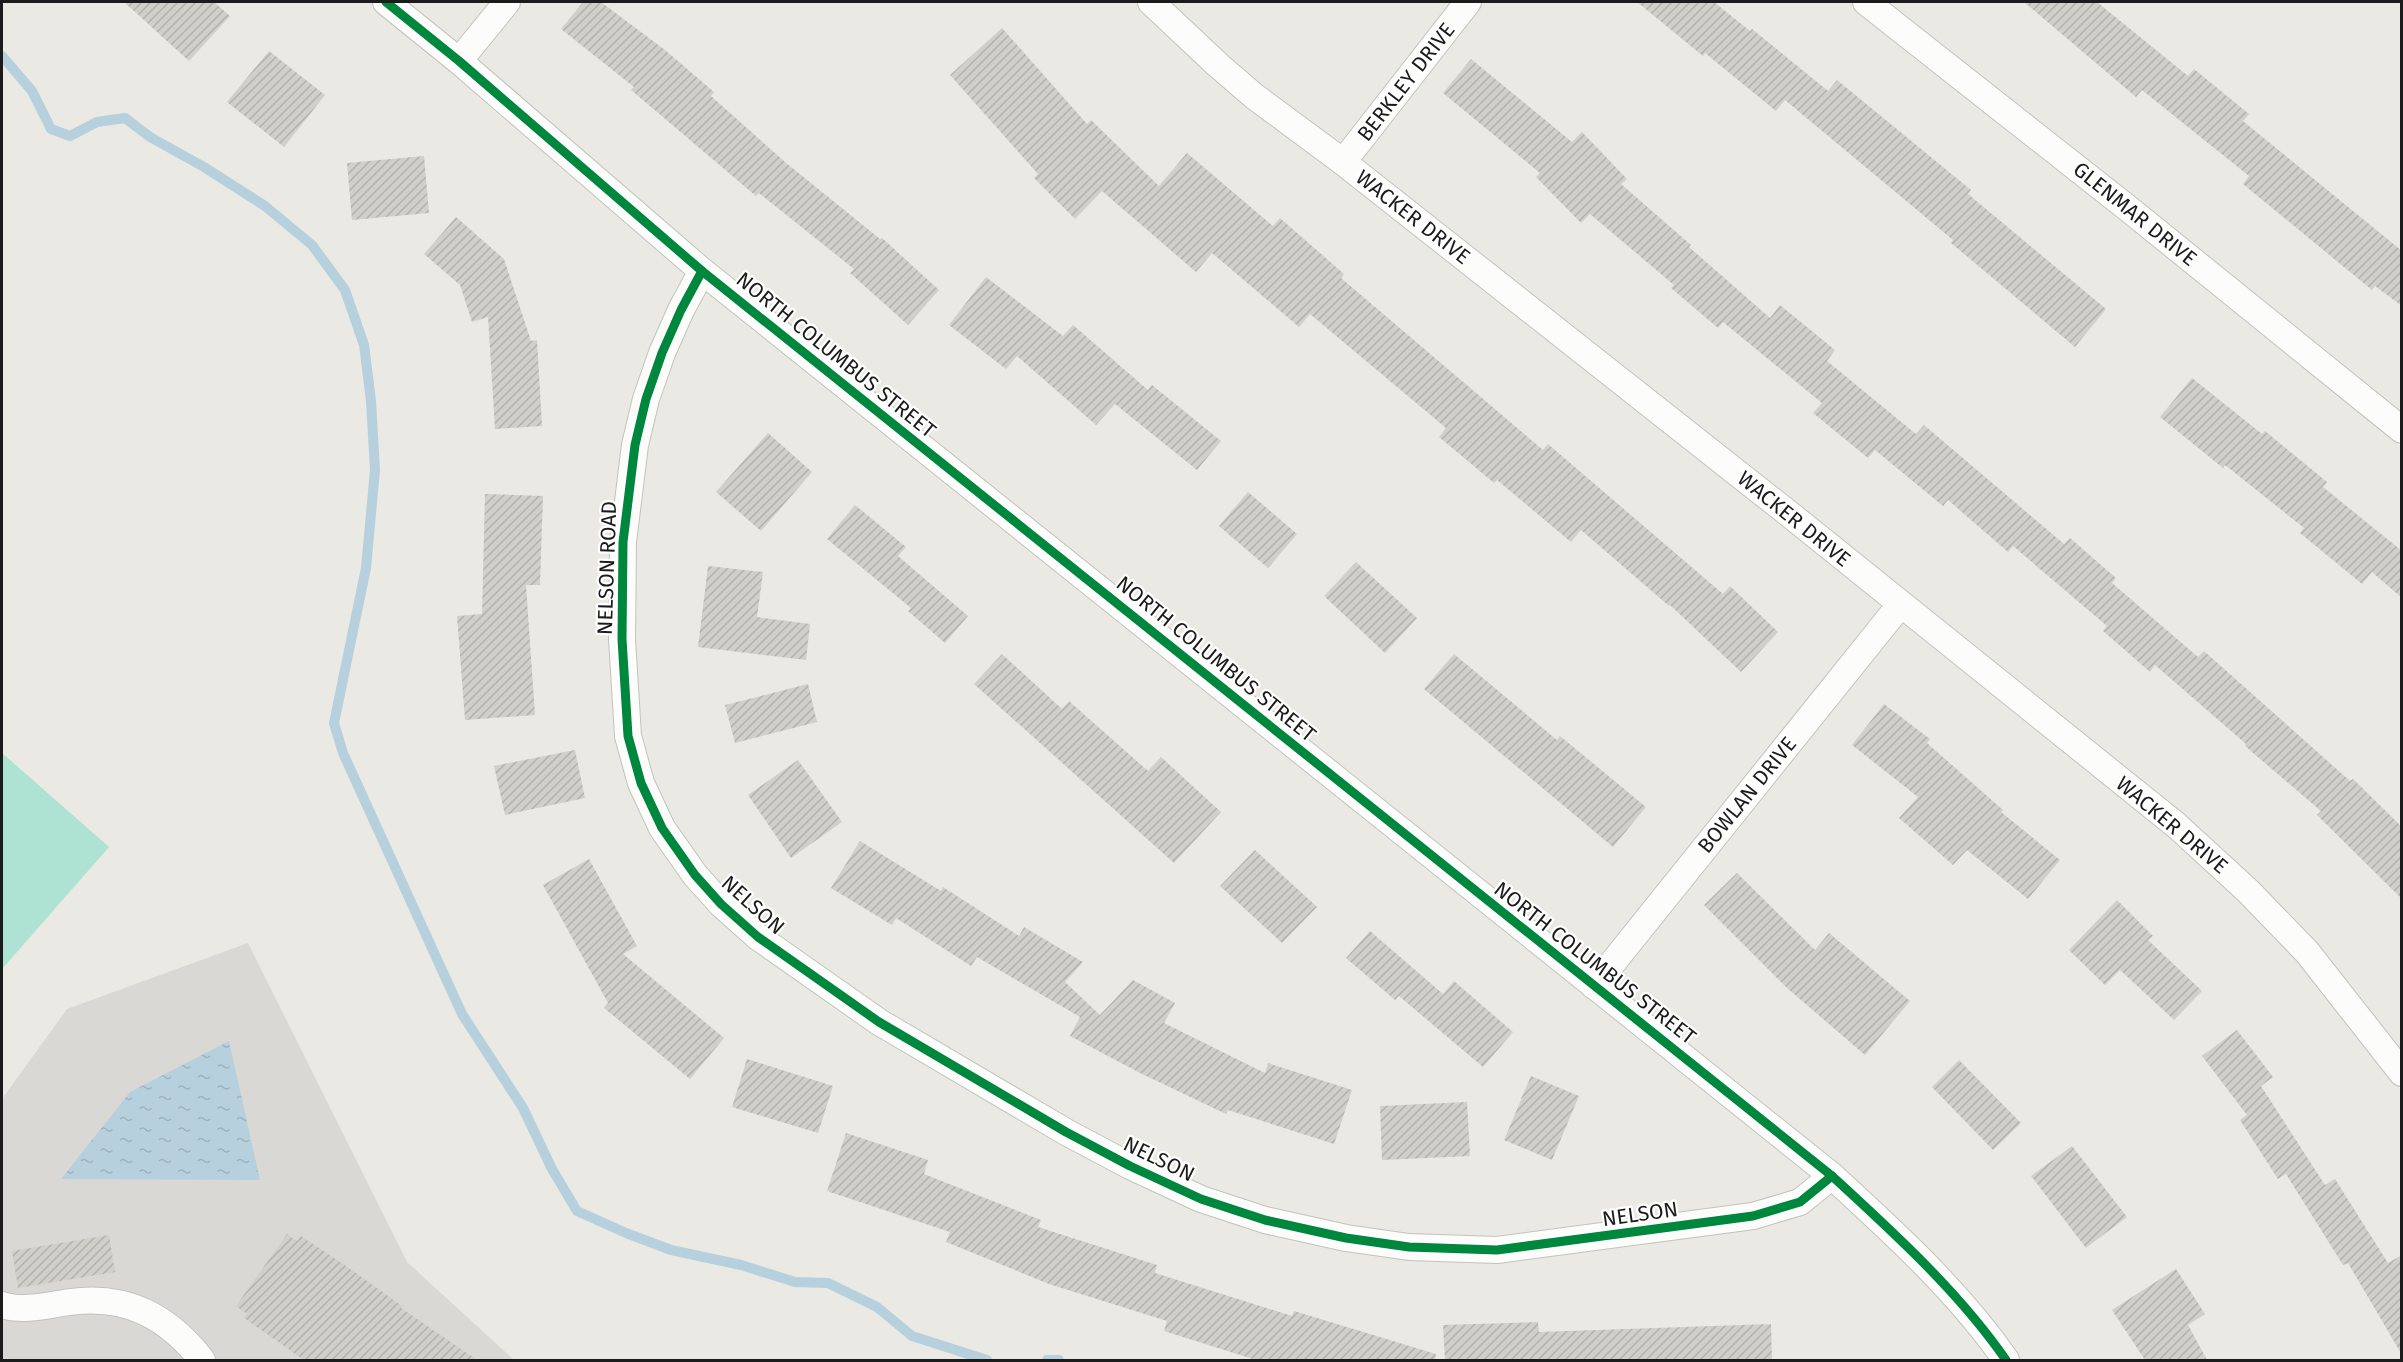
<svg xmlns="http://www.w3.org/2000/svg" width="2403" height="1362" viewBox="0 0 2403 1362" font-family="'Fira Sans',sans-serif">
<defs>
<pattern id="water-ripples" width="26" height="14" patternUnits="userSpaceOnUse" patternTransform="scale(1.5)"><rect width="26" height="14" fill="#b6d0dd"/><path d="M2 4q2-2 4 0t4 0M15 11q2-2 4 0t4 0" fill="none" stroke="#9cb2bd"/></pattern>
<pattern id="building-hatch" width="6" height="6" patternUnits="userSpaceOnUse" patternTransform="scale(1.5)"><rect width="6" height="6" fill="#d0cfca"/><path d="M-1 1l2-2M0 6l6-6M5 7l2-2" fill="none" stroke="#b2b1ad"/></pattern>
</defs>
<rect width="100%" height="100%" fill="#eae9e3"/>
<!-- residential -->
<path fill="#d9d8d5" d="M 248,943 L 407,1262 L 514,1360 L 2,1360 L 2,1099 L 67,1009 Z"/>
<!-- pitch -->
<path fill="#aee2d3" d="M 2,753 L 109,847 L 2,969 Z"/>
<!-- water -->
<path fill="url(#water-ripples)" d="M 229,1041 L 260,1180 L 61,1179 L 130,1092 Z"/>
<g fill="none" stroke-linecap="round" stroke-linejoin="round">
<!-- stream -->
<g stroke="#b6d0dd" stroke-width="10">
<path d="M 2,56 L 32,91 L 51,129 L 70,136 L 97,122 L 125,118 L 150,137 L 204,167 L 265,206 L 312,245 L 345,290 L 364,345 L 371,401 L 375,470 L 366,568 L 334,723 L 343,753 L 462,1014 L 523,1108 L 552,1169 L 577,1211 L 626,1233 L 671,1250 L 741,1265 L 795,1282 L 828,1283 L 877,1307 L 912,1336 L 987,1360"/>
<path d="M 1047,1360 L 1059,1360"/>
</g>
</g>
<!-- building -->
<g fill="url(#building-hatch)">
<path d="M 124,2 L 214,2 L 230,16 L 189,61 Z"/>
<path d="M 583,2 L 601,2 L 665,50 L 714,92 L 711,96 L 785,162 L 880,239 L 882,238 L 939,290 L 908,325 L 850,273 L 854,269 L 759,193 L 756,196 L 631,90 L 634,87 L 561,29 Z"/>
<path d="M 1637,2 L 1714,2 L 1750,31 L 1752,29 L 1828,91 L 1837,80 L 1971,190 L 1968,194 L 2106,309 L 2075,347 L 1951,243 L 1953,240 L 1785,100 L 1776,111 L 1705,53 L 1703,56 Z"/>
<path d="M 2024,2 L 2097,2 L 2188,76 L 2194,69 L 2249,114 L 2243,121 L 2402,251 L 2402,306 L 2375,286 L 2372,290 L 2243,184 L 2249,176 L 2142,90 L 2136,97 Z"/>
<path d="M 1002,28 L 1087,124 L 1091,120 L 1159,186 L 1187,153 L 1273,226 L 1280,218 L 1344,274 L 1341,278 L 1543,450 L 1548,444 L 1723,594 L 1730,586 L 1778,632 L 1741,672 L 1670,605 L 1669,606 L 1581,530 L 1571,542 L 1497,480 L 1494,483 L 1439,437 L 1446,428 L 1310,314 L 1299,327 L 1212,253 L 1196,272 L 1102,191 L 1075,219 L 1034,178 L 1038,174 L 950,75 Z"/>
<path d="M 269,51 L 325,95 L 284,147 L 227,102 Z"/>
<path d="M 1471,59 L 1572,142 L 1582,132 L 1627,179 L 1621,184 L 1691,245 L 1689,247 L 1770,318 L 1780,305 L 1835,350 L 1827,361 L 1916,434 L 1924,425 L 2064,544 L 2070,538 L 2116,578 L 2112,583 L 2198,657 L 2204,651 L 2350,781 L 2353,779 L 2402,827 L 2402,899 L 2317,815 L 2321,811 L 2245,746 L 2246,744 L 2155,665 L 2150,672 L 2103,631 L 2107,626 L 2013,546 L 2008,552 L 1948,500 L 1943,506 L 1875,450 L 1868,458 L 1813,413 L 1822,403 L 1723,322 L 1718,328 L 1671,288 L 1674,285 L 1590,214 L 1581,223 L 1536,177 L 1540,173 L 1443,93 Z"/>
<path d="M 424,156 L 429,213 L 352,220 L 347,163 Z"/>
<path d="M 456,217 L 504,259 L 531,341 L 537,340 L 542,426 L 495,429 L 488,317 L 472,322 L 460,285 L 424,254 Z"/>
<path d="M 986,277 L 1063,336 L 1073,325 L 1148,390 L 1152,385 L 1221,441 L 1197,470 L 1115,404 L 1096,425 L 1017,356 L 1006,369 L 949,325 Z"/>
<path d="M 2192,378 L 2262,434 L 2265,431 L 2327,482 L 2323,487 L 2402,551 L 2402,598 L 2372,572 L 2362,584 L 2300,533 L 2304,528 L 2225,465 L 2223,468 L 2160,417 Z"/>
<path d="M 768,433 L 812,472 L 761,531 L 716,492 Z"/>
<path d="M 1248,492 L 1297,534 L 1268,568 L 1219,526 Z"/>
<path d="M 485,494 L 543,496 L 540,585 L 526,585 L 535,715 L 465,720 L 457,616 L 482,614 Z"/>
<path d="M 855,505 L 906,547 L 898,556 L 968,616 L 945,643 L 908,611 L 911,608 L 827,539 Z"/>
<path d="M 1356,562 L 1417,618 L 1385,653 L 1324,596 Z"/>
<path d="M 708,566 L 763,572 L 757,617 L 810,624 L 806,660 L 698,647 Z"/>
<path d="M 1002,654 L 1062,709 L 1069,701 L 1148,771 L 1161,757 L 1221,812 L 1174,863 L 974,684 Z"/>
<path d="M 1454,654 L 1557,740 L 1560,736 L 1646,807 L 1613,847 L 1424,689 Z"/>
<path d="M 808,684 L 817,722 L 735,743 L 725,705 Z"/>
<path d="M 1884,704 L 1930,739 L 1927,743 L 2003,810 L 2001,812 L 2060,860 L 2028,899 L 1967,850 L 1953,865 L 1899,818 L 1918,797 L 1852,745 Z"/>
<path d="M 575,750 L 585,798 L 505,815 L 494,766 Z"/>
<path d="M 798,760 L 842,822 L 791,858 L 748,795 Z"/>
<path d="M 860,841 L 941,891 L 943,887 L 1019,936 L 1024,927 L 1083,962 L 1065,982 L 1100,1015 L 1133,980 L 1175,1003 L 1164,1023 L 1265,1073 L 1268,1063 L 1352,1090 L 1334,1144 L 1228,1110 L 1226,1114 L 1138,1072 L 1070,1036 L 1080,1017 L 977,957 L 971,966 L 896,918 L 892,925 L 831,888 Z"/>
<path d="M 1255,850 L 1317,907 L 1282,943 L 1220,886 Z"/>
<path d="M 589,859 L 637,946 L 623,954 L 724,1038 L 690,1079 L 604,1008 L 608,1003 L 543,885 Z"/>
<path d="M 1737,873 L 1815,950 L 1829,933 L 1910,1001 L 1865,1055 L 1787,988 L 1704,905 Z"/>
<path d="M 2117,900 L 2153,936 L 2148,940 L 2202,991 L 2174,1020 L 2120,970 L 2105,985 L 2069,950 Z"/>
<path d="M 1370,931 L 1443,994 L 1454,981 L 1513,1032 L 1483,1067 L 1399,996 L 1395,1000 L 1346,958 Z"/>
<path d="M 2237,1030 L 2273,1077 L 2261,1086 L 2325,1185 L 2335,1179 L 2388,1263 L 2402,1255 L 2402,1355 L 2348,1263 L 2343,1265 L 2286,1174 L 2278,1179 L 2240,1120 L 2247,1115 L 2202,1056 Z"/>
<path d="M 747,1059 L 833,1086 L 818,1133 L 732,1107 Z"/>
<path d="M 1959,1060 L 2021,1123 L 1993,1150 L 1932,1087 Z"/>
<path d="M 1531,1076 L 1579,1096 L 1552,1160 L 1504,1140 L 1521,1100 L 1523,1100 L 1521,1099 Z"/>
<path d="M 1467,1102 L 1470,1156 L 1382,1160 L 1380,1106 Z"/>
<path d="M 846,1133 L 928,1160 L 924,1174 L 1041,1220 L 1038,1227 L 1157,1265 L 1155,1273 L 1292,1316 L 1294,1311 L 1436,1354 L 1435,1360 L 1256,1360 L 1164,1331 L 1167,1321 L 1049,1284 L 946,1242 L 950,1232 L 827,1191 Z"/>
<path d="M 2072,1146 L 2127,1217 L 2086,1248 L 2031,1176 Z"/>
<path d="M 287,1234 L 297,1241 L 301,1236 L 349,1268 L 402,1306 L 401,1308 L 477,1360 L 304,1360 L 244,1318 L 247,1314 L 236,1306 Z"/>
<path d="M 109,1235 L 115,1272 L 18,1288 L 12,1251 Z"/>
<path d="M 2176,1269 L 2205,1314 L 2188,1325 L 2207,1360 L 2145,1360 L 2112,1310 Z"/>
<path d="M 1538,1322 L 1539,1332 L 1771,1324 L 1772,1360 L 1445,1360 L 1443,1325 Z"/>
</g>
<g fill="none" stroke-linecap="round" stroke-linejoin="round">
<!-- street casing -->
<g stroke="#c2c2bf" stroke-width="28">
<g id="street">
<path d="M 386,2 L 459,61 L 702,271 L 1832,1176 C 1894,1233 1958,1291 2006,1360"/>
<path d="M 1151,2 L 1218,65 L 1254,96 L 1343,162 L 1793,517 L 2176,825 L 2248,891 L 2307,952 L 2402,1073"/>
<path d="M 1866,2 L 2130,210 L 2402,430"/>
<path d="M 459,61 L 507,2"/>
<path d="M 1343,162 L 1468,2"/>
<path d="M 702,271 L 681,310 L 662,353 L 646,399 L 635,445 L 623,542 L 622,639 L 628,736 L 641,783 L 662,828 L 695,875 L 721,904 L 758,937 L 879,1022 L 1066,1132 L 1130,1166 L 1201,1199 L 1265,1220 L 1346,1238 L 1409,1247 L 1497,1250 L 1753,1216 L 1800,1202 L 1832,1176"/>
<path d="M 1594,986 L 1900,605"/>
<path d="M 2,1305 C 23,1312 49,1305 70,1302 C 127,1294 168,1317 202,1360"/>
</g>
</g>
<!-- street -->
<use href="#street" stroke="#fcfcfb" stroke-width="26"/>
<!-- cycleway casing -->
<g stroke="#fff" stroke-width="13">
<g id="cycleway">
<path d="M 386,2 L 459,61 L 702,271 L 1832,1176 C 1894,1233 1958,1291 2006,1360"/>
<path d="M 702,271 L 681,310 L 662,353 L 646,399 L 635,445 L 623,542 L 622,639 L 628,736 L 641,783 L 662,828 L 695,875 L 721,904 L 758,937 L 879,1022 L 1066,1132 L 1130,1166 L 1201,1199 L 1265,1220 L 1346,1238 L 1409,1247 L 1497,1250 L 1753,1216 L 1800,1202 L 1832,1176"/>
</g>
</g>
<!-- cycleway -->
<use href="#cycleway" stroke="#00873e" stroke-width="9"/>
</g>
<g text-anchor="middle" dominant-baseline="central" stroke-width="4.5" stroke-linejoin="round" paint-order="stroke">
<!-- street labels -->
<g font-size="21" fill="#1b1b1b" stroke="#fff">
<text transform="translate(1406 82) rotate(-52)">BERKLEY DRIVE</text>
<text transform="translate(2135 214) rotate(39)">GLENMAR DRIVE</text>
<text transform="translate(1413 217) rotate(38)">WACKER DRIVE</text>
<text transform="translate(836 355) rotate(39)">NORTH COLUMBUS STREET</text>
<text transform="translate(1794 519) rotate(39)">WACKER DRIVE</text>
<text transform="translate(607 568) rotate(-88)">NELSON ROAD</text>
<text transform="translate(1216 659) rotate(39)">NORTH COLUMBUS STREET</text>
<text transform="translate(1747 795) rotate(-51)">BOWLAN DRIVE</text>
<text transform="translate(2172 825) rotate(40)">WACKER DRIVE</text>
<text transform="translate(753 905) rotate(42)">NELSON</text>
<text transform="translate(1595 963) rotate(38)">NORTH COLUMBUS STREET</text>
<text transform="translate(1159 1159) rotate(26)">NELSON</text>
<text transform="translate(1640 1214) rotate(-8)">NELSON</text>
</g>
</g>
<!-- border -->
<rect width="2403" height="1362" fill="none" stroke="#1b1b1b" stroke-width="6"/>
</svg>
